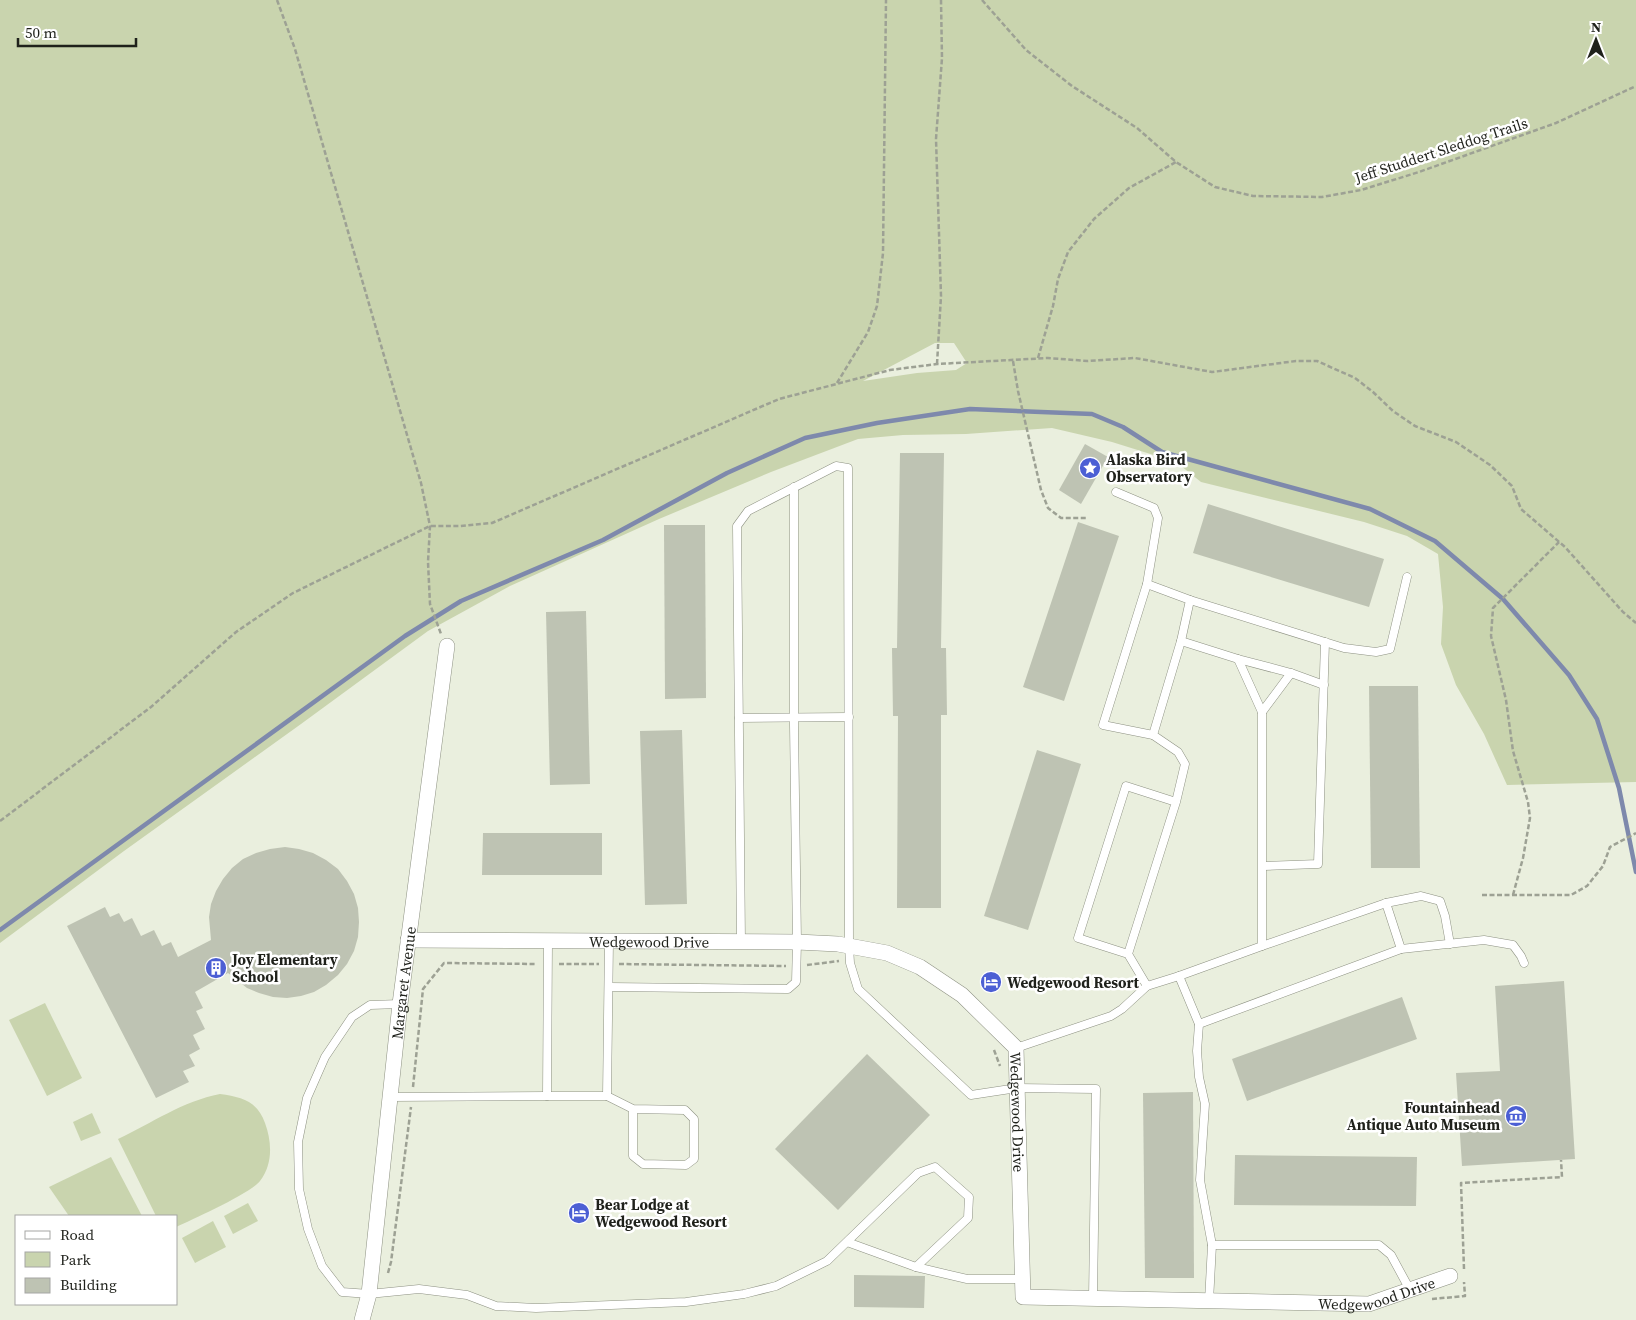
<svg xmlns="http://www.w3.org/2000/svg" width="1636" height="1320" viewBox="0 0 1636 1320" font-family="'Source Serif 4',serif">
<rect width="100%" height="100%" fill="#eaefde"/>
<!-- green -->
<g fill="#c9d4ae" fill-rule="evenodd">
<path d="M 0,0 L 1636,0 L 1636,782 L 1507,785 L 1484,734 L 1456,685 L 1441,644 L 1443,607 L 1438,554 L 1407,536 L 1364,522 L 1201,482 L 1176,462 L 1112,442 L 1052,428 L 966,434 L 903,435 L 858,439 L 771,472 L 659,519 L 510,586 L 428,631 L 301,724 L 124,851 L 0,943 ZM 935,343 L 954,343 L 967,363 L 956,370 L 917,373 L 863,381 Z"/>
<path d="M 45,1003 L 82,1078 L 47,1096 L 9,1020 Z"/>
<path d="M 220,1094 C 242,1097 257,1101 265,1123 C 272,1142 273,1164 260,1181 C 251,1193 193,1219 176,1227 L 176,1216 L 156,1216 L 118,1139 C 152,1123 183,1101 220,1094 Z"/>
<path d="M 92,1113 L 101,1133 L 81,1141 L 73,1122 Z"/>
<path d="M 111,1157 L 142,1216 L 69,1216 L 49,1187 Z"/>
<path d="M 248,1203 L 258,1221 L 233,1234 L 224,1216 Z"/>
<path d="M 213,1221 L 226,1247 L 195,1263 L 182,1238 Z"/>
</g>
<g fill="none" stroke-linecap="round" stroke-linejoin="round">
<!-- stream -->
<path stroke="#7e89ac" stroke-width="4.5" d="M 0,930 L 405,636 L 461,601 L 603,540 L 727,473 L 805,438 L 877,423 L 970,409 L 1092,414 L 1123,427 L 1162,452 L 1370,509 L 1435,541 L 1503,599 L 1569,675 L 1597,719 L 1619,788 L 1636,872"/>
</g>
<!-- building -->
<g fill="#bec3b3">
<path d="M 1085,444 L 1108,457 L 1081,504 L 1059,490 Z"/>
<path d="M 900,453 L 944,453 L 941,648 L 946,648 L 947,715 L 941,715 L 941,908 L 897,908 L 898,716 L 893,716 L 892,648 L 897,648 Z"/>
<path d="M 1208,504 L 1384,559 L 1369,607 L 1193,553 Z"/>
<path d="M 1078,522 L 1119,536 L 1064,701 L 1023,687 Z"/>
<path d="M 664,525 L 705,525 L 706,698 L 665,699 Z"/>
<path d="M 586,611 L 590,784 L 550,785 L 546,612 Z"/>
<path d="M 1369,686 L 1418,686 L 1420,868 L 1371,868 Z"/>
<path d="M 682,730 L 687,904 L 645,905 L 640,731 Z"/>
<path d="M 1037,750 L 1081,764 L 1028,930 L 984,916 Z"/>
<path d="M 483,833 L 602,833 L 602,875 L 482,875 Z"/>
<path d="M 285,847 L 299,849 L 313,853 L 326,860 L 338,869 L 347,881 L 354,894 L 358,908 L 359,922 L 358,937 L 354,951 L 347,964 L 338,975 L 326,985 L 314,992 L 301,996 L 287,998 L 273,997 L 259,993 L 247,988 L 228,973 L 195,992 L 203,1008 L 196,1011 L 205,1029 L 193,1035 L 200,1049 L 189,1055 L 195,1066 L 183,1071 L 189,1082 L 156,1098 L 67,926 L 105,907 L 110,917 L 119,913 L 124,922 L 132,918 L 141,936 L 154,930 L 162,946 L 171,942 L 178,957 L 211,940 L 209,917 L 211,904 L 216,891 L 223,879 L 232,868 L 243,859 L 256,853 L 270,849 Z"/>
<path d="M 1564,981 L 1575,1159 L 1462,1166 L 1456,1073 L 1500,1071 L 1495,986 Z"/>
<path d="M 1402,997 L 1417,1039 L 1247,1101 L 1232,1059 Z"/>
<path d="M 867,1054 L 930,1115 L 838,1210 L 775,1149 Z"/>
<path d="M 1193,1092 L 1194,1278 L 1145,1278 L 1143,1093 Z"/>
<path d="M 1235,1155 L 1417,1157 L 1416,1206 L 1234,1205 Z"/>
<path d="M 854,1275 L 925,1276 L 924,1308 L 854,1307 Z"/>
</g>
<g fill="none" stroke-linecap="round" stroke-linejoin="round">
<!-- lane casing -->
<g stroke="#8d9182" stroke-width="9">
<g id="lane">
<path d="M 1116,492 L 1154,508 L 1158,518 L 1147,584"/>
<path d="M 1190,600 L 1344,648 L 1376,652 L 1390,649 L 1407,577"/>
<path d="M 1238,659 L 1291,673 L 1324,685"/>
<path d="M 1262,712 L 1291,673"/>
<path d="M 739,718 L 849,717"/>
<path d="M 1153,735 L 1103,725 L 1147,584 L 1190,600 L 1181,641"/>
<path d="M 1263,866 L 1318,864 L 1325,642"/>
<path d="M 1386,903 L 1421,896 L 1440,901 L 1445,916 L 1450,944"/>
<path d="M 548,941 L 547,1096 L 607,1096 L 609,941"/>
<path d="M 741,942 L 737,526 L 748,511 L 836,466 L 848,468 L 849,946 L 850,963 L 858,989 L 971,1095 L 1017,1088 L 1096,1089 L 1093,1299"/>
<path d="M 1262,946 L 1386,903 L 1401,949 L 1484,940 L 1513,945 L 1521,956 L 1524,963"/>
<path d="M 1128,954 L 1176,802 L 1185,764 L 1178,752 L 1153,735 L 1181,641 L 1238,659 L 1262,712 L 1262,946 L 1179,976 L 1147,986 L 1128,954 L 1078,938 L 1126,786 L 1176,802"/>
<path d="M 1179,976 L 1199,1024 L 1401,949"/>
<path d="M 610,987 L 788,989 L 796,982 L 797,942 L 794,725 L 794,487"/>
<path d="M 400,1004 L 370,1005 L 352,1017 L 325,1057 L 307,1098 L 298,1142 L 299,1189 L 308,1229 L 322,1266 L 342,1292 L 369,1294 L 419,1289 L 467,1295 L 496,1306 L 536,1308 L 686,1302 L 744,1294 L 776,1286 L 827,1261 L 918,1173 L 935,1167 L 969,1197 L 968,1218 L 916,1267 L 847,1242"/>
<path d="M 1199,1024 L 1197,1051 L 1199,1077 L 1205,1104 L 1200,1180 L 1212,1245"/>
<path d="M 1016,1048 L 1111,1016 L 1122,1009 L 1147,986"/>
<path d="M 607,1096 L 633,1109 L 633,1156 L 643,1164 L 686,1165 L 694,1159 L 694,1119 L 685,1110 L 633,1109"/>
<path d="M 390,1097 L 547,1096"/>
<path d="M 916,1267 L 967,1279 L 1023,1279"/>
<path d="M 1209,1301 L 1212,1245 L 1379,1245 L 1391,1255 L 1410,1290"/>
</g>
</g>
<!-- street casing -->
<g stroke="#8d9182" stroke-width="16">
<g id="street">
<path id="s1" d="M 408,940 L 797,942 L 838,944 L 887,953 L 920,967 L 962,995 L 1016,1048 L 1023,1297 L 1369,1304 L 1450,1276"/>
<path id="s2" d="M 362,1320 L 369,1294 L 400,1004 L 447,646"/>
</g>
</g>
<!-- path -->
<g stroke="#9da194" stroke-width="2.5" stroke-dasharray="5 2.5" stroke-linecap="butt">
<path d="M 277,0 L 295,49 L 421,483 L 430,526 L 428,562 L 430,604 L 441,634"/>
<path d="M 982,0 L 1026,50 L 1072,86 L 1137,128 L 1176,162 L 1215,187 L 1253,196 L 1322,197 L 1361,190 L 1419,172 L 1556,123 L 1636,86"/>
<path d="M 1038,358 L 1053,306 L 1058,279 L 1068,252 L 1094,219 L 1129,188 L 1176,162"/>
<path d="M 1013,361 L 1018,391 L 1041,490 L 1048,508 L 1061,518 L 1087,518"/>
<path d="M 937,364 L 941,296 L 936,139 L 942,58 L 941,0"/>
<path d="M 837,383 L 868,332 L 877,306 L 883,253 L 886,0"/>
<path d="M 0,821 L 151,707 L 236,632 L 293,593 L 430,526 L 460,526 L 492,523 L 779,399 L 890,370 L 937,364 L 1048,358 L 1088,361 L 1135,358 L 1212,372 L 1296,361 L 1317,361 L 1355,378 L 1373,392 L 1393,411 L 1415,426 L 1456,442 L 1490,465 L 1512,486 L 1521,509 L 1565,547 L 1623,612 L 1636,623"/>
<path d="M 1482,895 L 1571,895 L 1587,886 L 1603,866 L 1610,847 L 1636,833"/>
<path d="M 1513,895 L 1523,858 L 1530,818 L 1528,802 L 1513,751 L 1506,700 L 1491,636 L 1493,608 L 1559,542"/>
<path d="M 559,964 L 599,964"/>
<path d="M 619,964 L 786,966"/>
<path d="M 807,965 L 839,961"/>
<path d="M 994,1050 L 1000,1066"/>
<path d="M 413,1087 L 423,989 L 444,963 L 536,964"/>
<path d="M 1464,1269 L 1461,1183 L 1562,1177 L 1561,1160"/>
<path d="M 388,1273 L 391,1262 L 411,1107"/>
<path d="M 1432,1299 L 1465,1296 L 1464,1282"/>
</g>
<!-- lane -->
<use href="#lane" stroke="#fff" stroke-width="8"/>
<!-- street -->
<use href="#street" stroke="#fff" stroke-width="15"/>
</g>
<!-- icons -->
<defs>
<g id="sight-disc" transform="scale(1.125)"><circle r="9.5" fill="#4c5fd4" stroke="#fff"/><path d="M0-6L1.8-2.2L6-1.7L2.9 1.2L3.7 5.4L0 3.3L-3.7 5.4L-2.9 1.2L-6-1.7L-1.8-2.2Z" fill="#fff"/></g>
<g id="building-disc" transform="scale(1.125)"><circle r="9.5" fill="#4c5fd4" stroke="#fff"/><path d="M-4-6H4V6H1V3H-1V6H-4ZM-2.5-4.3h1.7v1.8h-1.7ZM.8-4.3h1.7v1.8H.8ZM-2.5-1h1.7V.8h-1.7ZM.8-1h1.7V.8H.8Z" fill="#fff"/></g>
<g id="hotel-disc" transform="scale(1.125)"><circle r="9.5" fill="#4c5fd4" stroke="#fff"/><path d="M-6-4.5h1.5V1H6V5H4.5V3h-9V5H-6ZM-4 0a1.8 1.8 0 1 1 3.6 0ZM.5 0V-2.5h3Q6-2.5 6 0Z" fill="#fff"/></g>
<g id="museum-disc" transform="scale(1.125)"><circle r="9.5" fill="#4c5fd4" stroke="#fff"/><path d="M0-6L6-3V-2H-6V-3ZM-5-1h2V3h-2ZM-1-1h2V3h-2ZM3-1h2V3H3ZM-6 4H6V6H-6Z" fill="#fff"/></g>
</defs>
<g fill-rule="evenodd">
<use href="#sight-disc" x="1090" y="468"/>
<use href="#building-disc" x="216" y="968"/>
<use href="#hotel-disc" x="991" y="982"/>
<use href="#museum-disc" x="1516" y="1116"/>
<use href="#hotel-disc" x="579" y="1213"/>
</g>
<g text-anchor="middle" dominant-baseline="central" stroke-width="5" stroke-linejoin="round" paint-order="stroke">
<!-- street labels -->
<g font-size="15" fill="#1f211b" stroke="#fff">
<text transform="translate(1441 150) rotate(-18)">Jeff Studdert Sleddog Trails</text>
<text stroke="none"><textPath href="#s1" startOffset="241">Wedgewood Drive</textPath></text>
<text stroke="none"><textPath href="#s2" startOffset="340">Margaret Avenue</textPath></text>
<text stroke="none"><textPath href="#s1" startOffset="706">Wedgewood Drive</textPath></text>
<text stroke="none"><textPath href="#s1" startOffset="1246">Wedgewood Drive</textPath></text>
</g>
<!-- poi labels -->
<g font-size="15" font-weight="bold" fill="#1f211b" stroke="#fff" text-anchor="start">
<text x="1106" y="459">Alaska Bird<tspan x="1106" dy="17">Observatory</tspan></text>
<text x="232" y="959">Joy Elementary<tspan x="232" dy="17">School</tspan></text>
<text x="1007" y="982">Wedgewood Resort</text>
<text x="1500" y="1107" text-anchor="end">Fountainhead<tspan x="1500" dy="17">Antique Auto Museum</tspan></text>
<text x="595" y="1204">Bear Lodge at<tspan x="595" dy="17">Wedgewood Resort</tspan></text>
</g>
</g>
<!-- legend -->
<rect x="15" y="1215" width="162" height="90" fill="#ffffff" stroke="#a5a6a4"/>
<rect x="25" y="1231" width="25" height="8" fill="#ffffff" stroke="#a5a6a4"/>
<text x="60" y="1240" font-size="15" fill="#1f211b">Road</text>
<rect x="25" y="1252" width="25" height="15" fill="#c9d4ae" stroke="#a5a6a4"/>
<text x="60" y="1265" font-size="15" fill="#1f211b">Park</text>
<rect x="25" y="1278" width="25" height="15" fill="#bec3b3" stroke="#a5a6a4"/>
<text x="60" y="1290" font-size="15" fill="#1f211b">Building</text>
<!-- north arrow -->
<g transform="translate(1596 40)" stroke="#ffffff" stroke-width="4" paint-order="stroke">
<path d="M0-4L9 19L0 12L-9 19Z" fill="#1f211b"/>
<text y="-8" font-size="14" font-weight="bold" text-anchor="middle" fill="#1f211b">N</text>
</g>
<!-- scale -->
<path d="M18 38v8h118v-8" fill="none" stroke="#1f211b" stroke-width="2.5"/>
<text x="25" y="38" font-size="15" fill="#1f211b" stroke="#ffffff" stroke-width="4" paint-order="stroke">50 m</text>
</svg>
